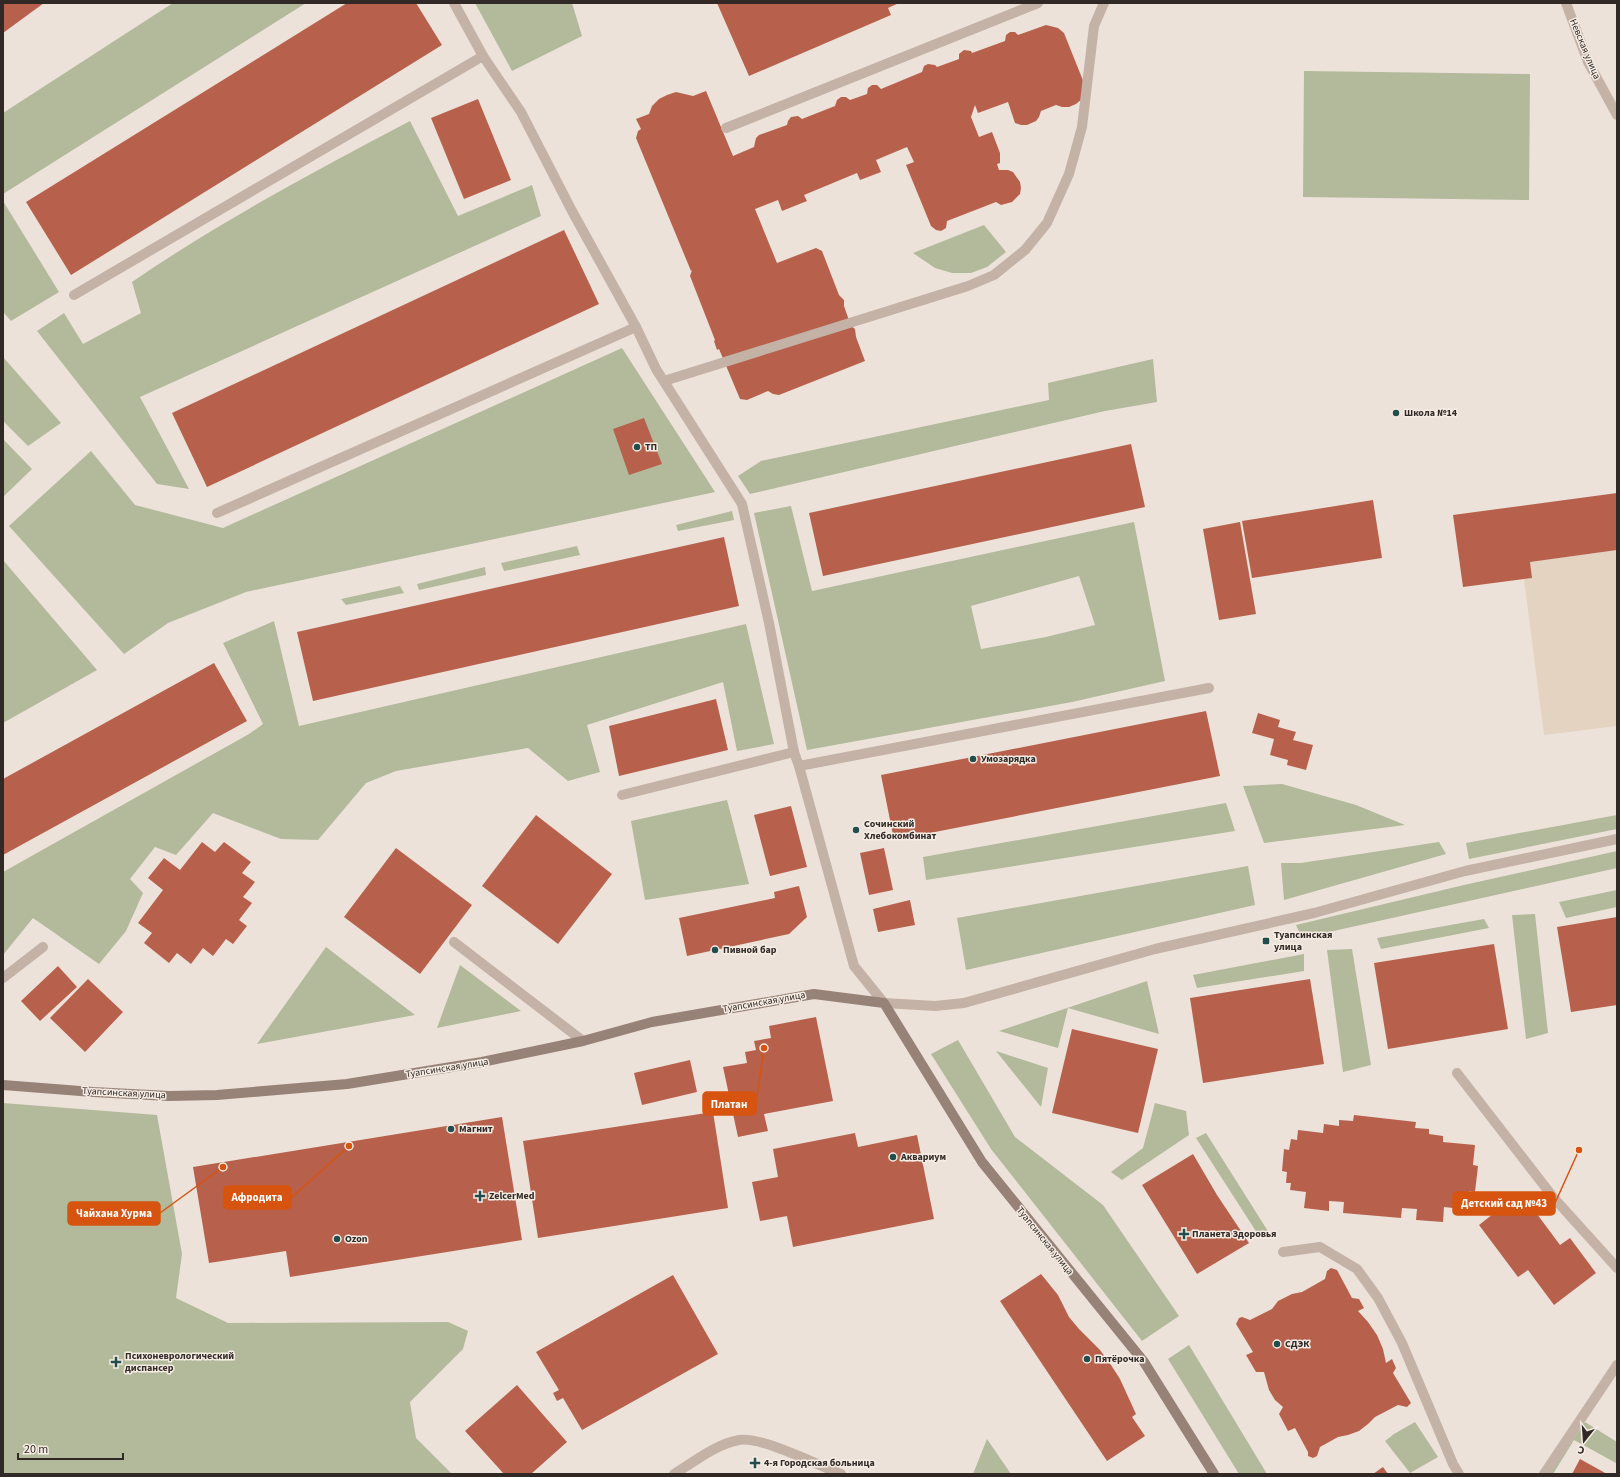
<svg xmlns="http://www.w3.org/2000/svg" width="1620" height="1477" viewBox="0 0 1620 1477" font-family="'Source Sans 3',sans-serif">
<rect width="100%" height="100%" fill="#ede2d9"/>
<!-- green -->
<g fill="#b2ba9b" fill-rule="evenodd">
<path d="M 173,3 L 306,3 L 3,194 L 3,113 Z"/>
<path d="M 475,3 L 572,3 L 582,36 L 512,71 Z"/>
<path d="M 1304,71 L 1530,74 L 1529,200 L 1303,197 Z"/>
<path d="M 410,121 L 458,216 L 532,185 L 541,216 L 140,397 L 189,489 L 157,484 L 37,331 L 64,313 L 83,344 L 141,313 L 132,282 C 221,221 315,171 410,121 Z"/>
<path d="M 3,201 L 59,292 L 11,321 L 3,312 Z"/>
<path d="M 984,225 L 1006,252 L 987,267 L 971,273 L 952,273 L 935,268 L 913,253 Z"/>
<path d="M 622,348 L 715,492 L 246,592 L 168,623 L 124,654 L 9,526 L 91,451 L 135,505 L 223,528 Z"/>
<path d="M 3,357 L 61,423 L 28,446 L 3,421 Z"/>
<path d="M 1153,359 L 1157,402 L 1105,411 L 750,494 L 738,476 L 761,461 L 1049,400 L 1048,383 Z"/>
<path d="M 3,439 L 32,469 L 3,497 Z"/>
<path d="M 791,506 L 812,591 L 1134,522 L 1165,681 L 1072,702 L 807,750 L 754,513 ZM 1079,576 L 1095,625 L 1046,637 L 981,649 L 971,606 Z"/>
<path d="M 732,511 L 734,520 L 678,531 L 676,525 Z"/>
<path d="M 577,546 L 580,555 L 504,571 L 501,563 Z"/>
<path d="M 3,560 L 97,670 L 3,723 Z"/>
<path d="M 485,567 L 486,575 L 419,590 L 417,584 Z"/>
<path d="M 400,586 L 404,593 L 346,605 L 341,599 Z"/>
<path d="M 274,621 L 299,726 L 746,624 L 774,744 L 737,751 L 723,682 L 587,725 L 600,772 L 568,781 L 528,748 L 396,771 L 366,783 L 318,840 L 281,839 L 213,813 L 176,855 L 155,847 L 130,879 L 143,893 L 126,931 L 99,964 L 33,918 L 3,955 L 3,872 L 249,734 L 263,724 L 223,643 Z"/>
<path d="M 1282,784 L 1356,805 L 1405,825 L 1264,843 L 1243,786 Z"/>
<path d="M 727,800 L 749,884 L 645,900 L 631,821 Z"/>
<path d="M 1226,803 L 1235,831 L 926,880 L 923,857 Z"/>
<path d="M 1617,815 L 1617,829 L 1469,859 L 1466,843 Z"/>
<path d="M 1439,842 L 1446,854 L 1284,900 L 1281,863 L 1301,863 Z"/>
<path d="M 1617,851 L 1617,868 L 1302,938 L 1296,925 L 1464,885 Z"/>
<path d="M 1248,866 L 1255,905 L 966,970 L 957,918 Z"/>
<path d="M 1617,890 L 1617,907 L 1566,918 L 1559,902 Z"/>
<path d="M 1535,914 L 1548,1033 L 1526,1039 L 1512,915 Z"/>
<path d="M 1484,919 L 1489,928 L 1381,949 L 1377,938 Z"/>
<path d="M 326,947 L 415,1015 L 257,1044 Z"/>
<path d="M 1352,949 L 1371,1065 L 1343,1072 L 1327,950 Z"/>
<path d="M 1304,954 L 1304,971 L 1197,988 L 1193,975 Z"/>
<path d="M 460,965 L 521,1011 L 437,1028 Z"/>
<path d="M 1147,981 L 1159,1034 L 1068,1008 L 1058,1048 L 999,1031 Z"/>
<path d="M 958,1040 L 1015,1137 L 1103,1205 L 1179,1316 L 1142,1341 L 991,1149 L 931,1054 Z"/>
<path d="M 996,1051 L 1048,1068 L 1041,1107 Z"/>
<path d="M 3,1103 L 157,1115 L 182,1254 L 176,1298 L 228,1323 L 448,1322 L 468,1331 L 463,1349 L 410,1402 L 416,1438 L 452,1474 L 3,1474 Z"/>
<path d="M 1155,1103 L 1186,1111 L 1189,1135 L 1122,1180 L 1111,1172 L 1143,1148 Z"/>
<path d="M 1206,1133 L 1271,1236 L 1259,1236 L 1196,1138 Z"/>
<path d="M 1189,1345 L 1267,1474 L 1239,1474 L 1168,1359 Z"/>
<path d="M 1415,1422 L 1438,1457 L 1410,1473 L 1385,1441 L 1394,1434 Z"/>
<path d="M 1585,1422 L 1617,1442 L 1616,1463 L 1574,1440 L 1553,1474 L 1549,1474 Z"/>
<path d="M 987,1439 L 1011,1474 L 973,1474 Z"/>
</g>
<!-- plaza -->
<path fill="#e4d3c1" d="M 1617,550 L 1617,726 L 1544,735 L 1524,579 L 1532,578 L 1530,562 Z"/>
<!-- building -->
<g fill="#b7614d">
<path d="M 3,3 L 44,3 L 3,33 Z"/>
<path d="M 347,3 L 416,3 L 442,45 L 71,275 L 26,202 Z"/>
<path d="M 717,3 L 899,3 L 888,8 L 891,15 L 749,76 Z"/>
<path d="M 1046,25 L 1058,28 L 1064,33 L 1086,88 L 1082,99 L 1076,104 L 1069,107 L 1062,107 L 1056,105 L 1041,111 L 1039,117 L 1036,121 L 1027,125 L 1021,125 L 1015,123 L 1008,102 L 978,113 L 975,105 L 971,117 L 979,137 L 992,132 L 1000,153 L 1000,163 L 997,164 L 999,170 L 1008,170 L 1013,172 L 1020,182 L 1021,188 L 1020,194 L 1012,202 L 1001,205 L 996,202 L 947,221 L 946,228 L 941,231 L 936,230 L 931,226 L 906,165 L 914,162 L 907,147 L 876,160 L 881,172 L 860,180 L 857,173 L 804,195 L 807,201 L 782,211 L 778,200 L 755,209 L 777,263 L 816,248 L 822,251 L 839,295 L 844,300 L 844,306 L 851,326 L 855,329 L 856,337 L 865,361 L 779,395 L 773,394 L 768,391 L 747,400 L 740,399 L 719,349 L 717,350 L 714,341 L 715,340 L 690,276 L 692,270 L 691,271 L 636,138 L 638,131 L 641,129 L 636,119 L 649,114 L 652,106 L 659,99 L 667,95 L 676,92 L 693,96 L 706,91 L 733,156 L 754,147 L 756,138 L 759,135 L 787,125 L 788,121 L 791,117 L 798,116 L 802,119 L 835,106 L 837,100 L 841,97 L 846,97 L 850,100 L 867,94 L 868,88 L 872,85 L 877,85 L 881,89 L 922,72 L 924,66 L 928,64 L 935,65 L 937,67 L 959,59 L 959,54 L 964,50 L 971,51 L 972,53 L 1005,41 L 1006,35 L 1010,32 L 1015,32 L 1018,35 Z"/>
<path d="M 478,99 L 511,180 L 464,199 L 431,118 Z"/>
<path d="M 564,230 L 599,304 L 207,487 L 172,413 Z"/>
<path d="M 644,418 L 662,464 L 629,475 L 613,429 Z"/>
<path d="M 1131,444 L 1145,507 L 823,576 L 809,513 Z"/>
<path d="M 1617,493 L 1617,550 L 1530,562 L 1532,578 L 1463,587 L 1453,515 Z"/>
<path d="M 1373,500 L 1382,558 L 1252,578 L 1242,521 Z"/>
<path d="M 1240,522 L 1256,614 L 1219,620 L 1203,529 Z"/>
<path d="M 724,537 L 739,606 L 313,701 L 297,632 Z"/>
<path d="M 214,663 L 247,721 L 3,855 L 3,779 Z"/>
<path d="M 716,699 L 728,750 L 619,776 L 609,726 Z"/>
<path d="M 1206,711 L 1220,776 L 894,840 L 881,775 Z"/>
<path d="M 1258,713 L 1280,720 L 1278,727 L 1296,732 L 1293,740 L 1313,745 L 1306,770 L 1287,765 L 1288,760 L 1270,755 L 1274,739 L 1252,733 Z"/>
<path d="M 791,806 L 807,867 L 770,876 L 754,815 Z"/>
<path d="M 536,815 L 612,874 L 558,944 L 482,886 Z"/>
<path d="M 202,842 L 215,852 L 224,842 L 251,862 L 242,873 L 255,882 L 243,897 L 252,903 L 239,920 L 247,926 L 233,944 L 226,939 L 213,956 L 203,948 L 191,964 L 177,953 L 169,963 L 144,943 L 152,933 L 138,923 L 163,890 L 148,878 L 164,858 L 180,870 Z"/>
<path d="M 396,848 L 472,905 L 420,974 L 344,917 Z"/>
<path d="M 884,848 L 893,890 L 869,895 L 860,853 Z"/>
<path d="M 799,886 L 807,917 L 789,934 L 687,956 L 679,918 L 775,898 L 774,892 Z"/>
<path d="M 910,900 L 915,925 L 878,932 L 873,909 Z"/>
<path d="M 1617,917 L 1617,1005 L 1571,1012 L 1557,927 Z"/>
<path d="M 1494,944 L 1508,1029 L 1388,1049 L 1374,963 Z"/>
<path d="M 58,966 L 77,987 L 40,1021 L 21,1001 Z"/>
<path d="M 88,979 L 123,1012 L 85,1052 L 50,1018 Z"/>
<path d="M 1310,979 L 1324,1064 L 1203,1083 L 1190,998 Z"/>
<path d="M 816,1017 L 833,1101 L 764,1114 L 768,1131 L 738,1137 L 723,1067 L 747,1063 L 745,1052 L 756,1050 L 754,1041 L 771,1038 L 769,1026 Z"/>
<path d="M 1072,1029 L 1158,1049 L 1138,1133 L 1052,1113 Z"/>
<path d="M 690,1060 L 697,1092 L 642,1105 L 634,1073 Z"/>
<path d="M 713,1112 L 728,1208 L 538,1238 L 523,1141 Z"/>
<path d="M 1354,1115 L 1416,1122 L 1415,1128 L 1429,1129 L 1429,1134 L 1443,1136 L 1443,1142 L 1475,1145 L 1473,1165 L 1478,1166 L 1475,1192 L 1469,1191 L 1467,1203 L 1463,1203 L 1462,1209 L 1444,1207 L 1443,1222 L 1416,1220 L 1417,1209 L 1402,1208 L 1401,1218 L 1343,1213 L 1344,1202 L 1329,1201 L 1329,1211 L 1304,1208 L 1306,1192 L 1290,1190 L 1291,1183 L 1286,1183 L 1287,1172 L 1282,1171 L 1284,1149 L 1289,1150 L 1291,1139 L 1297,1140 L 1298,1130 L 1323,1133 L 1324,1124 L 1339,1126 L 1339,1120 L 1353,1121 Z"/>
<path d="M 502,1117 L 522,1240 L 290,1277 L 286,1251 L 209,1263 L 193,1167 Z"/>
<path d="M 855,1133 L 858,1147 L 917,1135 L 934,1219 L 793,1247 L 787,1216 L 760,1221 L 752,1182 L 778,1177 L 773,1149 Z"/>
<path d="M 1193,1154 L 1217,1195 L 1249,1243 L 1197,1274 L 1142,1185 Z"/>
<path d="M 1516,1196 L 1529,1213 L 1534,1210 L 1560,1245 L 1570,1238 L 1596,1273 L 1554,1305 L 1528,1270 L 1518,1277 L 1479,1225 Z"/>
<path d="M 1331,1268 L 1337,1270 L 1352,1298 L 1359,1299 L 1364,1308 L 1358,1311 L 1368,1322 L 1377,1335 L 1383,1349 L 1386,1363 L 1392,1359 L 1396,1368 L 1393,1373 L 1411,1403 L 1407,1407 L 1398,1405 L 1375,1417 L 1368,1424 L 1359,1431 L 1348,1435 L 1338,1437 L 1320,1447 L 1317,1456 L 1313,1458 L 1308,1456 L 1308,1452 L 1295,1428 L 1288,1431 L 1279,1414 L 1283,1407 L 1275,1400 L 1269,1390 L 1264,1372 L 1256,1372 L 1246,1355 L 1253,1352 L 1236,1324 L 1239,1318 L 1242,1317 L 1250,1320 L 1272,1309 L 1278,1301 L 1292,1294 L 1302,1292 L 1325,1279 L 1327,1271 Z"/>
<path d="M 1041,1274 L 1058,1295 L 1069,1317 L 1079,1329 L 1100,1350 L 1111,1365 L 1120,1379 L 1136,1414 L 1132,1417 L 1145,1436 L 1107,1461 L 1000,1301 Z"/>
<path d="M 673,1275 L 718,1354 L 582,1430 L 563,1398 L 557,1401 L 553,1393 L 559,1390 L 536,1352 Z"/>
<path d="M 517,1385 L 567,1442 L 531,1474 L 504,1474 L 465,1431 Z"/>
<path d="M 1580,1459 L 1607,1474 L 1572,1474 Z"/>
<path d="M 1383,1467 L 1388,1474 L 1373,1474 Z"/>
</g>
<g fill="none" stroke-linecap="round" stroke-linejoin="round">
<!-- lane -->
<g stroke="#c4b2a6" stroke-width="10">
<path d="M 454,3 L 483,56 L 521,112 L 572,211 L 636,327 L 656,369 L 742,504 L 769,623 L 794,752 L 799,766 L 854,966 L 884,1003"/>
<path d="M 726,128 L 1038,3"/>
<path d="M 74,295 L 483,56"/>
<path d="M 664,381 L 968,286 L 994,275 L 1025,250 L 1047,223 L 1069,174 L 1082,127 L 1094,26 L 1104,3"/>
<path d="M 217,513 L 636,327"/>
<path d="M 799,766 L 1209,688"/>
<path d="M 622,795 L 794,752"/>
<path d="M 454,942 L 583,1041"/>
<path d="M 3,978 L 43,947"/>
<path d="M 1283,1252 L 1320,1247 L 1357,1269 L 1378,1298 L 1402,1343 L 1453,1464 L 1459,1474"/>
<path d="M 674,1474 C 694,1462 716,1444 739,1440 C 761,1436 818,1465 841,1474"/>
</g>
<!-- street -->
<g stroke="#c4b2a6" stroke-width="10">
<path d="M 1566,3 L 1588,62 L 1617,115"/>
<path d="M 884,1003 L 935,1006 L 964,1003 L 1155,949 L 1314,913 L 1465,871 L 1617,839"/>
<path d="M 1457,1073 L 1553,1197 L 1617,1268"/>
<path d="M 1544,1474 L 1617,1365"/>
</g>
<!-- secondary -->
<path stroke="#978278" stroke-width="10" d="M 3,1085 L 93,1092 L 169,1096 L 217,1095 L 347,1084 L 482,1062 L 583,1041 L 652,1022 L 814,994 L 884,1003 L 982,1162 L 1144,1362 L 1214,1474"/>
</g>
<!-- markers -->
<g fill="#214d4d" stroke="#f6ede4" stroke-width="1.5">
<circle cx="1396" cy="413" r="4"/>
<circle cx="637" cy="447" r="4"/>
<circle cx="973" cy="759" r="4"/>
<circle cx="856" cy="830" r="4"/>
<rect x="1262" y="937" width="8" height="8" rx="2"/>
<circle cx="715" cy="950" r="4"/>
<circle cx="451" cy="1129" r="4"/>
<circle cx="893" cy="1157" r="4"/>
<path d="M478 1190h4v4h4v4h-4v4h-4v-4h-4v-4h4z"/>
<path d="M1182 1228h4v4h4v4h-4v4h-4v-4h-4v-4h4z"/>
<circle cx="337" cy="1239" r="4"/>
<circle cx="1277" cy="1344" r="4"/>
<circle cx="1087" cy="1359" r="4"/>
<path d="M114 1356h4v4h4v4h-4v4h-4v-4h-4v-4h4z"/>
<path d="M753 1457h4v4h4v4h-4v4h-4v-4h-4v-4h4z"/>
</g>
<g text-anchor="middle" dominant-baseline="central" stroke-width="3" stroke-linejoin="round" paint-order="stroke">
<!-- street labels -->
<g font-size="10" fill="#312926" stroke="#f6ede4">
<text transform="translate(1585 49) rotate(67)">Невская улица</text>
<text transform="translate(764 1002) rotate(-10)">Туапсинская улица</text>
<text transform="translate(447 1068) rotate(-9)">Туапсинская улица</text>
<text transform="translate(124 1093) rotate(3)">Туапсинская улица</text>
<text transform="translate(1045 1241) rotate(51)">Туапсинская улица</text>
</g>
<!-- poi labels -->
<g font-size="10" font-weight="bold" fill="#312926" stroke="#f6ede4" text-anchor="start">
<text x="1404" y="413">Школа №14</text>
<text x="645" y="447">ТП</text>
<text x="981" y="759">Умозарядка</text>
<text x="864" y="824">Сочинский<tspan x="864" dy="12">Хлебокомбинат</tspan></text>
<text x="1274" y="935">Туапсинская<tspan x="1274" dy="12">улица</tspan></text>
<text x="723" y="950">Пивной бар</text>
<text x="459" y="1129">Магнит</text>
<text x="901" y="1157">Аквариум</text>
<text x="489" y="1196">ZelcerMed</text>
<text x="1192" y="1234">Планета Здоровья</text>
<text x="345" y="1239">Ozon</text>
<text x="1285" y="1344">СДЭК</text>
<text x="125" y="1356">Психоневрологический<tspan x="125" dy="12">диспансер</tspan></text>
<text x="1095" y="1359">Пятёрочка</text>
<text x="764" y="1463">4-я Городская больница</text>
</g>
</g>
<!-- callouts -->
<path fill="none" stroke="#d6540f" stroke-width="1.5" d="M764 1048L756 1104M349 1146L291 1198M1579 1150L1555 1203M223 1167L160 1213"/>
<g fill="#d6540f" stroke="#f6ede4" stroke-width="1.5">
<circle cx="764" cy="1048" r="4"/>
<circle cx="349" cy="1146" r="4"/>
<circle cx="1579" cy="1150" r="4"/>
<circle cx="223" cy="1167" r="4"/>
</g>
<g fill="#d6540f" stroke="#d6540f" stroke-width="1.5">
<rect x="703" y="1092" width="53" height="23" rx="4"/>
<rect x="224" y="1186" width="67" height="23" rx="4"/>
<rect x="1453" y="1192" width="102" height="23" rx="4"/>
<rect x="68" y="1202" width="92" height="23" rx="4"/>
</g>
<g font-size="11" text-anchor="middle" font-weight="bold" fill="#fff">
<text x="729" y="1108">Платан</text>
<text x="257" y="1201">Афродита</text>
<text x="1504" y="1207">Детский сад №43</text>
<text x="114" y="1217">Чайхана Хурма</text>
</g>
<!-- border -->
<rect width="1620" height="1477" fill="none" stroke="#312926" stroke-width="8"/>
<!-- north arrow -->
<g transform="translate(1584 1441) rotate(197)" stroke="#f6ede4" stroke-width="3" paint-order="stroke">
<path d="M0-3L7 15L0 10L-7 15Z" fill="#312926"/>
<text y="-6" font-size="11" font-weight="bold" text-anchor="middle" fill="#312926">С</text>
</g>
<!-- scale -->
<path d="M18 1453v6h105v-6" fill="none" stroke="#312926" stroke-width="2"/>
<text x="24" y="1453" font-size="12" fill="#312926" stroke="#f6ede4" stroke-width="3" paint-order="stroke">20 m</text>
</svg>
